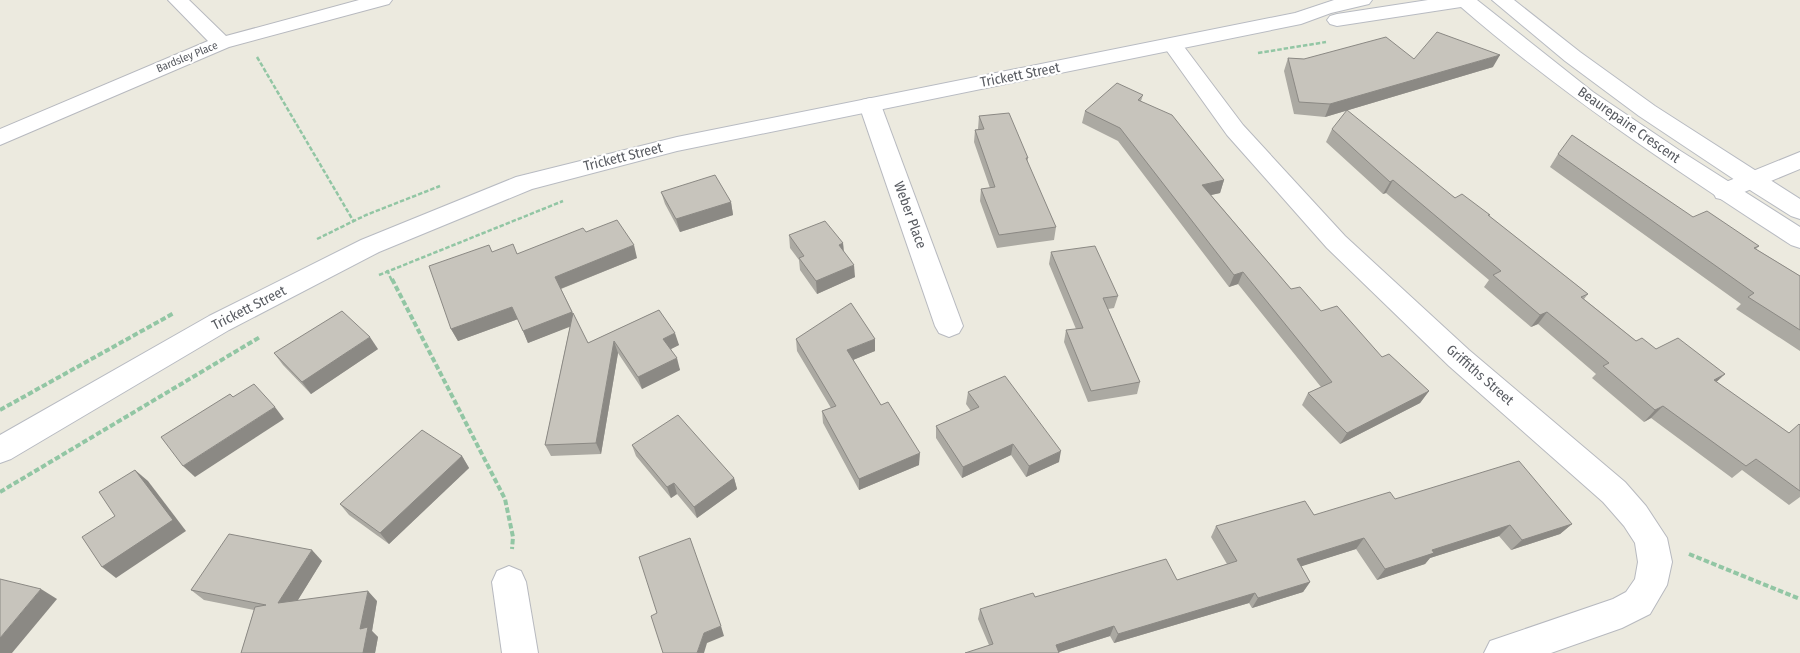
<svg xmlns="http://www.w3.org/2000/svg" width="1800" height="653" viewBox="0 0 1800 653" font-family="'Fira Sans Condensed',sans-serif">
<rect width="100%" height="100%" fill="#eceadf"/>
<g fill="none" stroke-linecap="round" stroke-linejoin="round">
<!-- street casing -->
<g stroke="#b7b9bf" stroke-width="2">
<g id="street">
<path d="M 168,0 L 189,0 L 226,36 L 359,0 L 392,0 L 389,4 L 229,47 L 0,145 L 0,129 L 208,41 Z"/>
<path d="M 1172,38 L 1179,40 L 1243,125 L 1345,236 L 1469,350 L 1625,482 L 1646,506 L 1667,538 L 1672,562 L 1667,585 L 1650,614 L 1622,628 L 1551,653 L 1484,653 L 1490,641 L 1613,599 L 1626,592 L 1635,579 L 1638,562 L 1635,543 L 1624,526 L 1603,502 L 1449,366 L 1327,248 L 1227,135 L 1162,44 L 1165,40 Z"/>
<path d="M 870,98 L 878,100 L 881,105 L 963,326 L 959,333 L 949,337 L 939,333 L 935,326 L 859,105 L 862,100 Z"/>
<path d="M 1800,152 L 1800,169 L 1725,200 L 1716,198 L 1713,192 L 1716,186 Z"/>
<path d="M 509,566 L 521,571 L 526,582 L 538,653 L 502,653 L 492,582 L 497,571 Z"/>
</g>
</g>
<!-- secondary casing -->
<g stroke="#b8bbc2" stroke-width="2">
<g id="secondary">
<path d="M 1334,0 L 1372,0 L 1369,4 L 1331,13 L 1301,24 L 677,151 L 532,189 L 379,252 L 229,330 L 11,459 L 0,463 L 0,435 L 209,316 L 361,240 L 516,177 L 677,137 L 1295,13 Z"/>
<path d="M 1428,0 L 1477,0 L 1593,92 L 1679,150 L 1800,227 L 1800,248 L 1791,245 C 1677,171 1564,96 1461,7 L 1337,26 L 1330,24 L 1327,20 L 1330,16 L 1337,14 Z"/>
<path d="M 1492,0 L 1514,0 L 1580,52 L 1655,106 L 1800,199 L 1800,219 L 1791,216 L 1753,192 L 1639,116 L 1565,61 Z"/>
</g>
</g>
<!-- path-far1 -->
<g stroke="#92c6a4" stroke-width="2.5" stroke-dasharray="4.5 2" stroke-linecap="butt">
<path d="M 1258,53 L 1326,42"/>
<path d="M 257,57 L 354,222"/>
<path d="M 317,239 L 366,215 L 440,186"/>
<path d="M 387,270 L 392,281"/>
<path d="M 379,275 L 563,201"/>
</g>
<!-- path -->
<g stroke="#92c6a4" stroke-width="4" stroke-dasharray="5.5 2.5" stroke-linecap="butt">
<path d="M 392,279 L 505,499 L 513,537 L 512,549"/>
<path d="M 0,410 L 174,313"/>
<path d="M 0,492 L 260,337"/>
<path d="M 1689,554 L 1800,599"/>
</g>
<!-- street -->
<use href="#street" fill="#fff" fill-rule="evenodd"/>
<!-- secondary -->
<use href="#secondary" fill="#fff" fill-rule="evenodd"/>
</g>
<!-- wall -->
<g fill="#aba9a2">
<path d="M 1288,58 L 1304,59 L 1414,59 L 1493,67 L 1325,117 L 1294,114 L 1284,71 Z"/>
<path d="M 1143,95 L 1141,101 L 1224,180 L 1220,193 L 1211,195 L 1291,289 L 1321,311 L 1382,357 L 1429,391 L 1420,403 L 1340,444 L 1302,405 L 1308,393 L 1321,387 L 1238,284 L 1229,287 L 1118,141 L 1082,123 L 1085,111 Z"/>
<path d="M 979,116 L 1028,158 L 1027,163 L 1056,227 L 1054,240 L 997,248 L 980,201 L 981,189 L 990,188 L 974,142 L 975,130 L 978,129 Z"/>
<path d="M 1332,129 L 1489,216 L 1588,294 L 1584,299 L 1636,341 L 1656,349 L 1725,374 L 1716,382 L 1789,433 L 1800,425 L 1800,497 L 1789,505 L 1742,470 L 1732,478 L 1651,418 L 1644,422 L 1592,378 L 1596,374 L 1538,324 L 1531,327 L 1484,287 L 1489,280 L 1386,193 L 1383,194 L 1326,142 Z"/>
<path d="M 1558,154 L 1693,217 L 1759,246 L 1756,249 L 1800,276 L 1800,351 L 1736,309 L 1741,304 L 1550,167 Z"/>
<path d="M 661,192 L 731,202 L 733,215 L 680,232 L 665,204 Z"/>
<path d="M 586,232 L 637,258 L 561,289 L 588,343 L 659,310 L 679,345 L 671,349 L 680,370 L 642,389 L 618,353 L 601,454 L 551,456 L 545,445 L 570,326 L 528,343 L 518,319 L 458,341 L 451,329 L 492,252 L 517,254 Z"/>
<path d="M 789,235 L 843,243 L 844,252 L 855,277 L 817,294 L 800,270 L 799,260 L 790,248 Z"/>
<path d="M 1051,252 L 1118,296 L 1114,308 L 1108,309 L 1140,382 L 1137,394 L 1088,402 L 1064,342 L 1066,330 L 1076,329 L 1049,264 Z"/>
<path d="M 796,339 L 875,351 L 853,360 L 881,405 L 919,465 L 859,490 L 823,423 L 822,411 L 831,408 L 797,351 Z"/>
<path d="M 378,349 L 311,394 L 283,365 L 274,353 Z"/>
<path d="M 968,392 L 1059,462 L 1026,477 L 1011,455 L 962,478 L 936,438 L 936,426 L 971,411 L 966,404 Z"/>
<path d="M 632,445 L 734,478 L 737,489 L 697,518 L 677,494 L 671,498 L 636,456 Z"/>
<path d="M 462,456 L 469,468 L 389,544 L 349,515 L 340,504 Z"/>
<path d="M 1395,499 L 1572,524 L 1560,534 L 1511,550 L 1499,536 L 1430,558 L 1425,564 L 1377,580 L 1356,549 L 1301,566 L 1310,582 L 1303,592 L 1252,608 L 1249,603 L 1114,643 L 1110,636 L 1059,652 L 989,645 L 978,619 L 980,609 L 1035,597 L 1177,580 L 1227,564 L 1211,537 L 1216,526 L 1314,515 Z"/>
<path d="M 322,561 L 297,601 L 377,601 L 372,631 L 378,637 L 375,653 L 241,653 L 254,610 L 204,600 L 191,590 Z"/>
</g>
<!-- shaded-wall -->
<g fill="#8b8984">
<path d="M 1500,55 L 1493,67 L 1325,117 L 1330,104 Z"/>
<path d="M 1224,180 L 1220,193 L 1198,198 L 1202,185 Z"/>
<path d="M 1393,180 L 1386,193 L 1383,194 L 1390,182 Z"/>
<path d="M 731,202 L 733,215 L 680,232 L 676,219 Z"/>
<path d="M 843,243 L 844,256 L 839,245 Z"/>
<path d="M 634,245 L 637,258 L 560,289 L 555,277 Z"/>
<path d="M 854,265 L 855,277 L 817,294 L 816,281 Z"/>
<path d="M 1243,272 L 1238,284 L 1229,287 L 1234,275 Z"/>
<path d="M 512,307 L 518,319 L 458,341 L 451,329 Z"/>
<path d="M 572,312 L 577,324 L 528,343 L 523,331 Z"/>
<path d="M 1547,312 L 1538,324 L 1531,327 L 1540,315 Z"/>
<path d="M 675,333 L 679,345 L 667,351 L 663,339 Z"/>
<path d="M 370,337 L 378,349 L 311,394 L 302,382 Z"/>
<path d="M 875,339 L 875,351 L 848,362 L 847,350 Z"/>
<path d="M 614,341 L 618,353 L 601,454 L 596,443 Z"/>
<path d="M 677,358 L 680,370 L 642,389 L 638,377 Z"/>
<path d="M 1725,374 L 1712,386 L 1714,380 Z"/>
<path d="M 1429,391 L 1420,403 L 1340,444 L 1347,433 Z"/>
<path d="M 1663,406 L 1651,418 L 1644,422 L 1655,410 Z"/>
<path d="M 275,407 L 284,419 L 195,477 L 183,466 Z"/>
<path d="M 1013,444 L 1011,455 L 962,478 L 963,467 Z"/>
<path d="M 1061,451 L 1059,462 L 1026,477 L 1029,466 Z"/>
<path d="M 920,453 L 919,465 L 859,490 L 859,479 Z"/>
<path d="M 462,456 L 469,468 L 389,544 L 380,533 Z"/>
<path d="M 135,470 L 148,481 L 186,531 L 116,578 L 102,567 Z"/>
<path d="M 734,478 L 737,489 L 697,518 L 694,507 Z"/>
<path d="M 674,483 L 677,494 L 671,498 L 667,487 Z"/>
<path d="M 1572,524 L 1560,534 L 1511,550 L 1522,540 Z"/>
<path d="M 1510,525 L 1499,536 L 1430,558 L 1425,564 L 1377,580 L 1385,569 L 1432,550 Z"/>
<path d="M 1364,538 L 1356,549 L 1290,570 L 1297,559 Z"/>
<path d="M 312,550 L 322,561 L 290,613 L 278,603 Z"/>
<path d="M 1310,582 L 1303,592 L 1252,608 L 1258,598 Z"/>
<path d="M 41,589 L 57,599 L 12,653 L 0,653 L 0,638 Z"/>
<path d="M 368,591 L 377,601 L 372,631 L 378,637 L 375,653 L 363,653 L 360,629 Z"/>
<path d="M 1255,593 L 1249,603 L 1114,643 L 1118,634 Z"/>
<path d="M 721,626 L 724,636 L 707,643 L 704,653 L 697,653 L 704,633 Z"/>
<path d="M 1114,626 L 1110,636 L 1056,653 L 1056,645 Z"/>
</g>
<!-- building -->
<g fill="#c7c4bc" stroke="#8b8984">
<path d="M 1437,32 L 1500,55 L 1330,104 L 1299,102 L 1288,58 L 1304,59 L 1386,37 L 1414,59 Z"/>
<path d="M 1117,83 L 1143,95 L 1138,100 L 1172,115 L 1224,180 L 1202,185 L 1291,289 L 1300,287 L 1321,311 L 1337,306 L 1382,357 L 1389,354 L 1429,391 L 1347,433 L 1308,393 L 1332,382 L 1243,272 L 1234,275 L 1120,128 L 1085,111 Z"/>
<path d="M 1347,110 L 1455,198 L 1462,194 L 1490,215 L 1488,215 L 1588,294 L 1581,297 L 1636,341 L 1642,338 L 1656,349 L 1678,338 L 1725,374 L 1714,380 L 1789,433 L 1799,424 L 1800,425 L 1800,491 L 1756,459 L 1746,466 L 1663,406 L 1655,410 L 1603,366 L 1609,363 L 1547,312 L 1540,315 L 1493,275 L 1501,271 L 1393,180 L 1390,182 L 1332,129 Z"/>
<path d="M 1009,113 L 1028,158 L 1026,158 L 1056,227 L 999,235 L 981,189 L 995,187 L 975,130 L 984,129 L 979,116 Z"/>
<path d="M 1572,135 L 1693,217 L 1707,211 L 1759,246 L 1754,248 L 1800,276 L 1800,330 L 1748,297 L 1754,293 L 1558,154 Z"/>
<path d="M 715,175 L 731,202 L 676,219 L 661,192 Z"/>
<path d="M 617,220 L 634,245 L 555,277 L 572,312 L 523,331 L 512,307 L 451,329 L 429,266 L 489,245 L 492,252 L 513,244 L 517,254 L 583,228 L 586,232 Z"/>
<path d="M 825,221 L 843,243 L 839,245 L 854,265 L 816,281 L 799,258 L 804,256 L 789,235 Z"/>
<path d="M 1095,246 L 1118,296 L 1103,298 L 1140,382 L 1091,391 L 1066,330 L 1083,328 L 1051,252 Z"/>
<path d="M 851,303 L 875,339 L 847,350 L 881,405 L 888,402 L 920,453 L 859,479 L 822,411 L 836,406 L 796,339 Z"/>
<path d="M 659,310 L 675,333 L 663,339 L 677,358 L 638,377 L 614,341 L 596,443 L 545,445 L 573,313 L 588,343 Z"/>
<path d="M 342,311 L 370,337 L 302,382 L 274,353 Z"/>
<path d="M 1005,376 L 1061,451 L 1029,466 L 1013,444 L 963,467 L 936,426 L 979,407 L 968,392 Z"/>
<path d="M 254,384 L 275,407 L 183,466 L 161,437 L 230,394 L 233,397 Z"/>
<path d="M 678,415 L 734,478 L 694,507 L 674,483 L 667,487 L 632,445 Z"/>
<path d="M 422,430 L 462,456 L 380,533 L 340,504 Z"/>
<path d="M 1519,461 L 1572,524 L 1522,540 L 1510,525 L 1432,550 L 1434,553 L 1385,569 L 1364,538 L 1297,559 L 1310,582 L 1258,598 L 1255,593 L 1118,634 L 1114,626 L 1056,645 L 1059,653 L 965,653 L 993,644 L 980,609 L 1033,593 L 1035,597 L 1166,559 L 1177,580 L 1237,561 L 1216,526 L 1305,501 L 1314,515 L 1390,492 L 1395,499 Z"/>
<path d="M 135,470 L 173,520 L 102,567 L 82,537 L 115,516 L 99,492 Z"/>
<path d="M 229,534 L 312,550 L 278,603 L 368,591 L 360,629 L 368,627 L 363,653 L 241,653 L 255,607 L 266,605 L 191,590 Z"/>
<path d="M 690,538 L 721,626 L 704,633 L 697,653 L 663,653 L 651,616 L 657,613 L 639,557 Z"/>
<path d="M 0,579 L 41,589 L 0,638 Z"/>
</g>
<g text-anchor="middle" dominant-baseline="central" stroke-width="4.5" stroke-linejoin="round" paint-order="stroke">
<!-- far-street labels -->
<g font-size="11" fill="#585b61" stroke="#fff">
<text transform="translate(187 57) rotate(-22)">Bardsley Place</text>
</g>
<!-- street labels -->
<g font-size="14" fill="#585b61" stroke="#fff">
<text transform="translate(1020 75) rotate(-11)">Trickett Street</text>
<text transform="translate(1629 125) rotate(35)">Beaurepaire Crescent</text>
<text transform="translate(623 157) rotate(-14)">Trickett Street</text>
<text transform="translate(910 215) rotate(70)">Weber Place</text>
<text transform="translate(249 308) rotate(-27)">Trickett Street</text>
<text transform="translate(1480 375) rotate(41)">Griffiths Street</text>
</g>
</g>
</svg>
